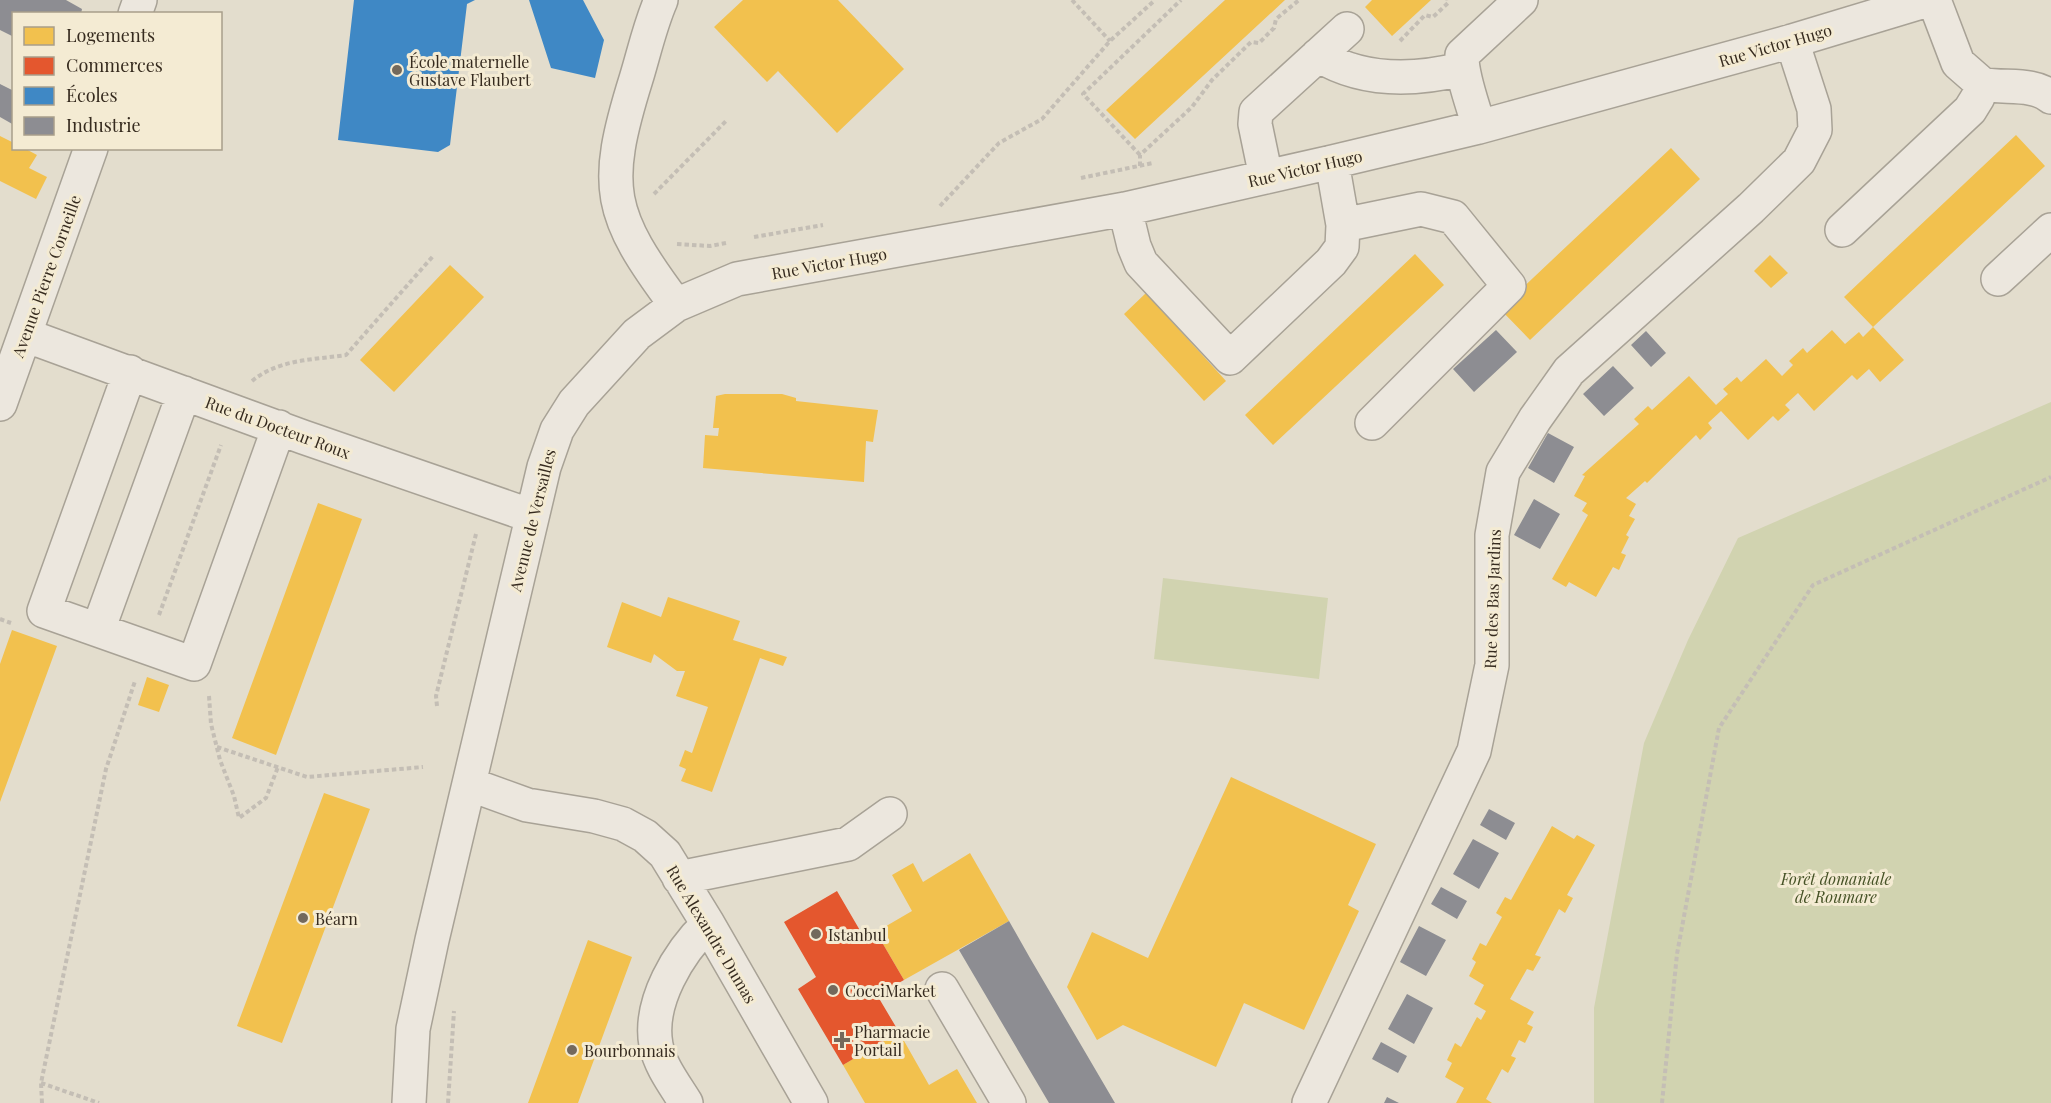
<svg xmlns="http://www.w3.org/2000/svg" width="2051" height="1103" font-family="'Playfair Display',serif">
  <rect width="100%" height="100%" fill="#e3ddcd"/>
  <path fill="#d1d3b0" d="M2051 402V1103H1594V1008L1644 743 1688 640 1738 538Z
    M1163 578 1328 598 1319 679 1154 659Z"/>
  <path fill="#f2c14e" d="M743 0H838L904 69 837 133 778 71 767 82 714 27Z
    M1225 0H1285L1135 139 1106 110Z
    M1372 0H1431L1392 36 1365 7Z
    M2016 135 2045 166 1873 327 1844 297Z
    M0 136 14 143V148H24L37 155 29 168 47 177 36 199 0 181Z
    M1671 148 1700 179 1530 340 1500 309Z
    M1415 254 1444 285 1273 445 1245 415Z
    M1770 255 1788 273 1771 288 1754 271Z
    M450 265 484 297 394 392 360 360Z
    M1146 293 1226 381 1204 401 1124 314Z
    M1873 327 1904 360 1880 382 1869 369 1857 380 1852 375 1814 411 1798 393 1785 405 1790 410 1778 421 1773 416 1748 440 1721 411 1708 423 1712 428 1700 440 1696 435 1647 483 1645 481 1626 498 1636 504 1629 516 1635 519 1626 535 1629 537 1621 553 1626 555 1619 570 1613 567 1596 597 1569 582 1566 587 1552 579 1588 515 1582 511 1587 503 1574 496 1585 476 1582 475 1639 424 1634 419 1648 406 1652 410 1689 376 1716 405 1728 394 1723 389 1737 377 1741 382 1766 359 1782 376 1793 365 1789 361 1803 348 1807 353 1832 330 1845 344 1859 332 1863 337Z
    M725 394H782L796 398V401L878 410 873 442 866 441 864 482 703 468 705 435 718 436 719 428H713L716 396Z
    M318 503 362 519 276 755 232 738Z
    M668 597 740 621 733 640 787 657 783 666 760 658 712 792 681 781 686 769 679 766 685 750 692 753 708 707 676 696 685 671H677L654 654 651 663 607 647 622 602 661 617Z
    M12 630 57 646 0 802V664Z
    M147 677 169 685 159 712 138 705Z
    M1231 777 1376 844 1348 905 1359 911 1304 1030 1244 1003 1216 1067 1123 1025 1097 1040 1067 987 1092 932 1148 958Z
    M324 793 370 809 282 1043 237 1026Z
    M1552 826 1574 839 1577 835 1595 845 1567 895 1573 898 1565 913 1559 909 1535 955 1541 957 1533 971 1527 969 1510 999 1534 1012 1527 1024 1533 1027 1525 1043 1519 1040 1511 1056 1516 1058 1508 1073 1502 1069 1486 1099 1492 1103H1456L1464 1088 1445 1077 1452 1063 1447 1060 1455 1043 1461 1047 1477 1017 1481 1020 1486 1011 1474 1004 1484 985 1469 976 1476 962 1472 959 1480 943 1486 946 1502 917 1496 913 1505 897 1511 900Z
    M970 853 1009 921 904 980 876 932 912 911 892 875 913 863 923 882Z
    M588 940 632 957 578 1103H528Z
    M899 1032 929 1085 957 1069 977 1103H865L843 1065Z"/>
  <path fill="#e4572e" d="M837 891 865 939 876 932 904 980 877 995 899 1032 843 1065 798 989 816 977 784 922Z"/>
  <path fill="#3f88c5" d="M354 0H475L467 4 450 145 438 152 338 140Z
    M529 0H583L604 40 595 78 551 68Z"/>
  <path fill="#8d8d92" d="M0 0H66L82 9 81 14H14V37L0 30Z
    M0 84 14 91V125L0 117Z
    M1496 330 1517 352 1474 392 1453 369Z
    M1646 331 1666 353 1651 367 1631 345Z
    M1613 366 1634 388 1604 416 1583 394Z
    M1548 433 1574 447 1554 483 1528 468Z
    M1534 499 1560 514 1540 549 1514 535Z
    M1489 809 1515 823 1506 840 1480 825Z
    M1473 839 1499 853 1479 889 1453 874Z
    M1441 887 1467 901 1457 919 1431 904Z
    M1009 921 1030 958 1115 1103H1049L959 950Z
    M1419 926 1446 940 1426 976 1400 962Z
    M1407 994 1433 1008 1414 1044 1388 1029Z
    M1381 1042 1407 1056 1398 1073 1372 1059Z
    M1387 1097 1399 1103H1384Z"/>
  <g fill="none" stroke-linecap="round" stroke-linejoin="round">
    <g stroke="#a8a296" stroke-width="36">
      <path id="minor" d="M661 0C650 25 644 53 636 79 602 188 608 214 676 305
        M135 14 140 0
        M1318 55C1362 82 1413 81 1461 69
        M1982 84C2005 89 2032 82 2051 97
        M1479 127C1473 105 1461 75 1462 55L1521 0
        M1266 177 1255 124 1256 112 1347 29
        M1125 209 1134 246 1141 263 1230 358 1331 262 1342 247 1343 225 1332 162
        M1343 225 1421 209 1453 217 1509 286 1372 423
        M1842 230 1970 110 1978 97 1982 84 1958 63 1934 0
        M1998 279 2051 230
        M25 335 303 437 532 516
        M130 372 44 611 194 664 279 427
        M0 404 91 148
        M98 630 184 393
        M469 784 527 805 594 816 623 824 645 836 665 854 708 924 811 1103
        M679 878 848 844 890 814
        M942 989 1009 1103
        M409 1103 413 1029 432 940 544 467 557 430 574 403 637 334 676 305 737 279 1125 209 1332 162 1479 127 1792 41 1928 0
        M686 1103C675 1085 660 1066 656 1045 648 1002 679 952 708 924
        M1309 1103 1474 751 1492 665V535L1503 472 1535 419 1569 371 1751 208 1799 161 1815 130 1814 109 1792 41"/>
    </g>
    <path stroke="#c4beb5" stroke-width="4" stroke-dasharray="4.5 3" stroke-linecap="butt" d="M1072 0 1110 41
      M1400 41 1425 15 1433 17 1448 3 1447 0
      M1140 155 1083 94 1181 0
      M1140 166V155L1192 107 1212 80 1251 42 1259 43 1274 28 1276 19 1299 0
      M1081 178 1153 163
      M654 194 726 121
      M940 206 999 143 1042 119 1110 41 1155 0
      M754 237 823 225
      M677 244 710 246 726 243
      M252 381C279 359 313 360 346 355L434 255
      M159 615 221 445
      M0 619 11 623
      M209 696 211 724 220 760 234 796 239 818 266 798 278 767
      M437 706 436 696 476 534
      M217 747 307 777 423 767
      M41 1083 99 1103
      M42 1103 41 1083 106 769 135 681
      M448 1103 454 1011
      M1662 1103 1677 954 1719 728 1813 585 2051 477"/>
    <use href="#minor" stroke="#ece7de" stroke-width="33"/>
  </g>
  <g fill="#73695c" stroke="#f4ebd3" stroke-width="2">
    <circle cx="397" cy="70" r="6"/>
    <circle cx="303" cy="918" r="6"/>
    <circle cx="816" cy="934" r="6"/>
    <circle cx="833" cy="990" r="6"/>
    <path d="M839 1031h6v6h6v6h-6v6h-6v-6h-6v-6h6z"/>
    <circle cx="572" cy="1050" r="6"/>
  </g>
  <g text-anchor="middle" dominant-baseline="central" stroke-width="6" stroke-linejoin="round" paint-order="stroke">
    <g font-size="16" fill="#362b1f" stroke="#f4ebd3">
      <text transform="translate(1775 45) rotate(-16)">Rue Victor Hugo</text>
      <text transform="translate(1305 168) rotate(-13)">Rue Victor Hugo</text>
      <text transform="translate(829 263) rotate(-10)">Rue Victor Hugo</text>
      <text transform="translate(46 276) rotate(-70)">Avenue Pierre Corneille</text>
      <text transform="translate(278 427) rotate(20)">Rue du Docteur Roux</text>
      <text transform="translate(532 520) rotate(-76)">Avenue de Versailles</text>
      <text transform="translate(1492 599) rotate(-88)">Rue des Bas Jardins</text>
      <text transform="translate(712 934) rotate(59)">Rue Alexandre Dumas</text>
    </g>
    <g font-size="16" fill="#362b1f" stroke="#f4ebd3" text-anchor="start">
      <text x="409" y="61">École maternelle<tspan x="409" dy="18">Gustave Flaubert</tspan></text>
      <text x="315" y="918">Béarn</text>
      <text x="828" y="934">Istanbul</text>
      <text x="845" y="990">CocciMarket</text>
      <text x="854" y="1031">Pharmacie<tspan x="854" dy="18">Portail</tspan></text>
      <text x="584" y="1050">Bourbonnais</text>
    </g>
    <g font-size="16" font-style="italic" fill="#465226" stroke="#f4ebd3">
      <text x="1836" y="878">Forêt domaniale<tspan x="1836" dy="18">de Roumare</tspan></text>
    </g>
  </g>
  <rect x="12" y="12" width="210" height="138" fill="#f4ebd3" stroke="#a89e8b" stroke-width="1.5"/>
  <rect x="24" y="27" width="30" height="18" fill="#f2c14e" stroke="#a89e8b" stroke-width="1.5"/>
  <text x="66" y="42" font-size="18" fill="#362b1f">Logements</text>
  <rect x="24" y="57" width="30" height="18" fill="#e4572e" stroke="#a89e8b" stroke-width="1.5"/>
  <text x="66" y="72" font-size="18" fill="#362b1f">Commerces</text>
  <rect x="24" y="87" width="30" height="18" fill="#3f88c5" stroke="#a89e8b" stroke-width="1.5"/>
  <text x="66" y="102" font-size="18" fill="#362b1f">Écoles</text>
  <rect x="24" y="117" width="30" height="18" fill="#8d8d92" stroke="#a89e8b" stroke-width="1.5"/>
  <text x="66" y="132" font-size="18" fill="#362b1f">Industrie</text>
</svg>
